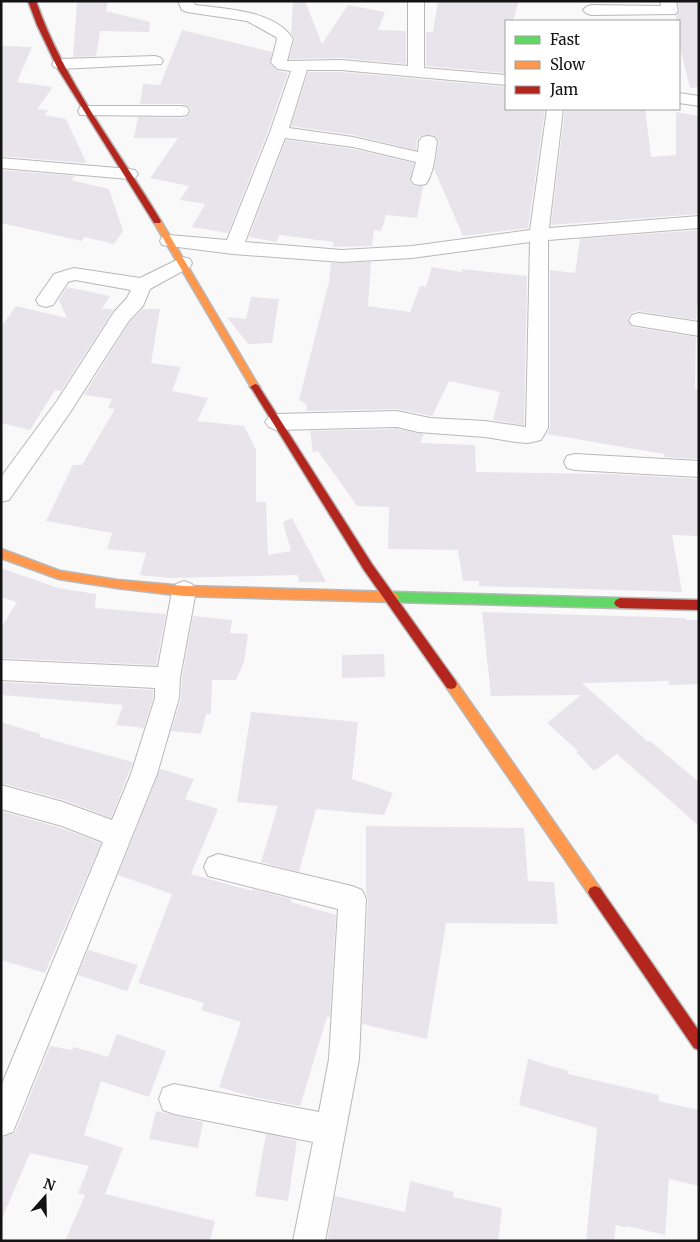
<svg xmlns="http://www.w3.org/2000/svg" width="700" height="1242" font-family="Merriweather,serif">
  <rect width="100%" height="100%" fill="#f9f9f9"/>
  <path fill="#e9e4ec" d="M77 1H108L106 11 150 22 149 32 100 31 96 56 73 57Z
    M293 1H305L322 44 348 5 385 12 378 30 406 31V64L341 58 289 59 295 39 291 33Z
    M438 1H519L513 21H506V73L426 66V32H433Z
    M678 1H699V87L690 88 679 43V21H676V15L680 11Z
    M182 30 272 52 270 64 278 71 288 73 268 131 228 233 192 227 205 204 180 200 189 186 150 178 178 138H134L138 117 181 118 187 117 191 112 189 106 181 104H140L143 84 160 85Z
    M1 46 32 47 17 82 53 87 37 109 48 110 45 115 66 119 86 162 85 163 1 156Z
    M308 72H341L506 87V109H545L528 228 463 236 434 169 439 141 434 135 420 136 417 141 416 150 353 135 291 126Z
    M565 109H645L651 157 676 155V112L699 116V214L551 225Z
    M286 140 353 149 414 163 410 181 414 186H423L417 218 386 215 381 231 374 230 372 246 333 247V242L280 235 276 242 249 237Z
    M1 170 75 176 71 180 109 189 123 231 114 244 84 237 82 241 1 223Z
    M699 230V304L697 303 696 320 639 311 631 313 627 319 632 327 696 337 695 389 699 390 698 459 664 457V454L547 434 550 428V270L575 273 580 239Z
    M371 262 368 306 410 312 420 286 426 287 432 267 462 272V269L527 276 524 425 493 420 500 392 449 381 432 416 397 409 307 411 306 404 299 400 329 282 331 263Z
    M67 287 110 296 102 309H114L61 391 55 390 30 430 1 423V327L16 306 67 318 59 300Z
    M251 297 279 299 272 343 248 344 227 317 246 319Z
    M143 309H160L151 363 181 367 172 391 208 398 197 421 244 426 256 450V502H266L268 555 291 551 283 522 292 518 326 582H299L298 575 170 578 140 575 146 553 107 549 112 533 46 521 73 465H82L115 409 108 408 112 399 84 395 129 323Z
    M397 429 424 434 420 443 475 445 476 472 610 474 699 479V536L672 535 682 592 479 586V581H463L458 550 388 549 389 507 357 506 318 451 313 452 310 431Z
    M1 568 58 588 96 594 95 608 166 614 156 665 1 658V628L17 602 1 597Z
    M482 612 686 618V620H699V684L669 685V681L582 683 648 742 650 741 699 782V826L617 754 594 771 576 752 578 751 547 723 581 695 491 696Z
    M193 616 232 620 230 633 248 634 244 662 236 680H212L211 714H206L201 734 171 731 181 699 182 678Z
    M384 654 385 677 342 678V655Z
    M1 682 153 690V698L144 728 116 725 123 705 1 695Z
    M251 712 358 722 352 779 393 793 384 815 316 809 299 872 261 862 278 806 237 802Z
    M1 722 40 734V737L133 762 111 818 64 800 1 783Z
    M160 769 194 779 185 799 218 809 191 874 252 891V889L292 899 291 902 336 915 330 1017H327L300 1106 253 1097 219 1087 241 1022 201 1010 204 1003 138 983 172 894 118 875Z
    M1 811 61 828 101 843 45 973 1 960Z
    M366 826 524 828 528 881 554 882 558 924 446 923 427 1039 362 1024 368 899 366 894Z
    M88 950 138 965 127 991 78 975Z
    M117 1034 166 1051 149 1097 101 1081 84 1135 123 1148 105 1194 215 1221 210 1241H65L85 1195 78 1193 89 1166 30 1153 1 1221V1138L15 1133 50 1046 72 1050 74 1047 108 1057Z
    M528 1059 569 1071 568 1074 659 1095 658 1101 699 1110V1186L669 1179 665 1235 627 1226V1228L616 1225 614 1241H586L597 1128 519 1105Z
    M156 1111 203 1122 198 1148 149 1139Z
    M266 1134 297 1141 288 1201 255 1196Z
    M410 1181 454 1192 453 1197 502 1208 498 1241H327L335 1196 405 1212Z"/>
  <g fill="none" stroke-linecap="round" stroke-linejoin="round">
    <g stroke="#b8b8b9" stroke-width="2">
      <path id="street" d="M178 1H194L195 5C225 9 275 10 293 39L287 61 341 60 408 66V1H424V68L506 75V85L341 70H307L289 128 353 137 418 152 419 141 422 137 428 136 434 137 437 141C435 155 434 172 426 184L420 185 414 184 411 180 416 162 353 147 285 138 245 242 342 250 412 246 530 230 547 109H563L549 228 699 216V228L548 240V428L541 440 528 443 516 442 485 437 418 432 397 427 276 430 269 427 265 422 269 417 276 414 397 411 430 418 485 421 526 427 530 242 412 258 342 262 233 254 162 245 160 241 162 237 169 235 227 240 270 132 291 71 278 69 271 63 277 39 276 37 247 21 187 12 182 10Z
        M660 1H676L678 11 675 14 591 15 586 13 583 10 586 7 591 5 661 6Z
        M155 56 161 58 163 61 161 64 60 69 54 67 52 64 54 61 60 59Z
        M679 93 699 96V106L679 103Z
        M86 106H181L187 107 189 111 187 115 181 116 80 115 78 111 80 107Z
        M1 158 129 169 135 170 138 174 135 178 129 179 1 168Z
        M183 257 190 259 192 263 190 267 150 289 143 306 128 322 71 411 9 500 1 502V477L57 401 114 312 127 298 131 290 75 280 68 282 53 305 46 307 39 305 36 300 54 274 67 270 74 268 140 278Z
        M639 313 699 322V336L632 325 629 320 632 315Z
        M575 454 699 461V477L575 470 567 468 564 462 567 456Z
        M184 581 192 584 196 591 180 678 179 698 157 774 13 1132 2 1136 1 1086 103 842 62 826 1 809V785L63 802 112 820 131 774 155 698V688L1 680V660L158 667 172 591 176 584Z
        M218 854 352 886 362 890 366 899 359 1059 325 1241H293L313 1142 174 1114 163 1110 159 1099 163 1088 174 1084 319 1112 329 1059 338 909 208 876 204 867 208 858Z"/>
    </g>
    <g stroke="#b8b8b9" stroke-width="3">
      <path id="fast" d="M393 592 620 598 624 600 626 603 624 606 620 608 393 602 389 600 387 597 389 594Z"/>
    </g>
    <g stroke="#b8b8b9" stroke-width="3">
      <path id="slow" d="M157 218 161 221 258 385 260 387 258 389H252L153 221Z
        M1 549 60 571 117 580 184 586 393 592 397 594 399 597 397 600 393 602 184 596 117 588 59 579 1 558Z
        M451 679 455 680 600 888 602 892 600 896 595 898 590 896 447 688 445 684 447 680Z"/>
    </g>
    <g stroke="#b8b8b9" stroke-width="3">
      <path id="jam" d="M28 1H36C64 82 118 149 161 221L160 223H154L58 69 37 25Z
        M255 384 258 385 372 564 455 680 457 684 455 688 451 689 447 688 364 570 252 389 250 387Z
        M620 598 699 600V610L620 608 616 606 614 603 616 600Z
        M595 886 600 888 699 1031V1050L694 1048 590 896 588 892 590 888Z"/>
    </g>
    <use href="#street" fill="#fefefe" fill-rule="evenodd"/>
    <use href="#fast" fill="#63d668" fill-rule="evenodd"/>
    <use href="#slow" fill="#ff974d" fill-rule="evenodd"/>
    <use href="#jam" fill="#b3261e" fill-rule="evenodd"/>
  </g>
  <rect width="700" height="1242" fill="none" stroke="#131313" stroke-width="5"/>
  <rect x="505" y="20" width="175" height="90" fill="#ffffff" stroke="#a1a1a1"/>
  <rect x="515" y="36" width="25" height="8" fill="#63d668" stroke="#a1a1a1"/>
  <text x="550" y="45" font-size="15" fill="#131313">Fast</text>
  <rect x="515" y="61" width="25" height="8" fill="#ff974d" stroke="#a1a1a1"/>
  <text x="550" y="70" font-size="15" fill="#131313">Slow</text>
  <rect x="515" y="86" width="25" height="8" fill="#b3261e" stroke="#a1a1a1"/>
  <text x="550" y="95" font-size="15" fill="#131313">Jam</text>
  <g transform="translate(45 1197) rotate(20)" stroke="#ffffff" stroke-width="4" paint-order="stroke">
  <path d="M0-4L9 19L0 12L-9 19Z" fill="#131313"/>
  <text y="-8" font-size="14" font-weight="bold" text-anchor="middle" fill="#131313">N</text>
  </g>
</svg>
